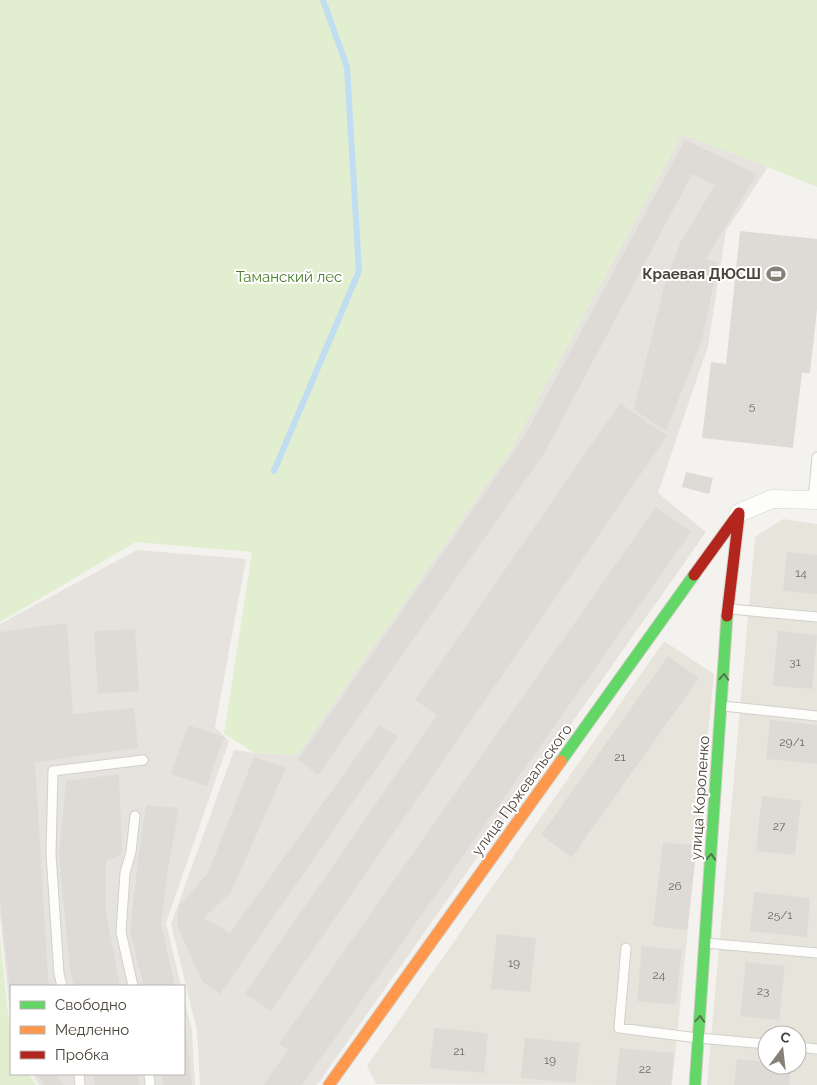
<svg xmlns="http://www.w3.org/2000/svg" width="817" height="1085" font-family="Raleway,sans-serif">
  <rect width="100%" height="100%" fill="#f4f2ee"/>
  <path fill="#e7e4dc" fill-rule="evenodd" d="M783 519 817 524V1085H707L755 537ZM767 1035H797V1065H767Z
    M664 641 714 674 672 1085 376 1084 367 1066Z"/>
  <path fill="#e6e2de" d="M682 134 768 167 726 231 708 346 658 493 706 532 317 1085H200L197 1031 171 924 234 750 255 753 297 755 511 449Z
    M137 550 246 559 215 727 229 741 166 923 181 986H11V1022L0 915V624Z
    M184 998 192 1031 195 1085H39L33 1074H184Z"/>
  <path fill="#e1eecf" d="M0 0H817V187L768 167 682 134 511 449 297 755 255 753 224 734 252 552 136 542 0 622Z
    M0 936 11 1042V1074H29L36 1085H0Z"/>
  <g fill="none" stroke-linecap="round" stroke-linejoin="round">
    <path stroke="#c0ddf1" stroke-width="6" d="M274 471 359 271 347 67 323 0"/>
  </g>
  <path fill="#dedbd6" d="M685 140 757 174 706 259 718 262 702 340 666 431 634 410 664 286 680 243 715 185 692 174 545 452 318 775 298 760 524 437Z
    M740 231 817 239V309L810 373H802L793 448 702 438 711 362 726 364Z
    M620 403 667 436 271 1011 245 993 437 715 415 700Z
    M686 472 713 478 709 494 682 487Z
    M656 507 691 532 302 1085H263L288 1050 279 1044Z
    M787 552 817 555V594L783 591Z
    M67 623 73 714 134 708 138 748 35 762 48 977 49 986H11V993H10L0 899V632Z
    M135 629 139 691 98 694 94 631Z
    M778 631 817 635 812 689 773 686Z
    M668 656 699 678 572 857 541 835Z
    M770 720 817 725V764L766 759Z
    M188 725 224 737 207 786 171 774Z
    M379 725 398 737 220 994 202 981 177 925 179 906 208 873 254 757 286 768 231 892 204 918 230 933Z
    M119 774 122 854 106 861V913L120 986H74L70 969 59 856 66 781Z
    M762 796 801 801 795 855 756 851Z
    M146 805 179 808 168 868 161 925 175 986H144L130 932 139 853Z
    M663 842 697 846 687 930 653 926Z
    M754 892 810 898 807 937 750 931Z
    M497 934 536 938 530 992 491 989Z
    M642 946 682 950 676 1005 637 1001Z
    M746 962 785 966 779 1020 740 1016Z
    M184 1024 186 1029 192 1085H163L162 1074H184Z
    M434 1028 488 1033 484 1073 430 1068Z
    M525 1038 580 1043 575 1083 521 1078Z
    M620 1048 674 1053 671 1085H616Z
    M737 1059 767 1062V1065H791L789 1085H734Z
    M37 1074H56L64 1085H44Z
    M93 1074H137L139 1085H95Z"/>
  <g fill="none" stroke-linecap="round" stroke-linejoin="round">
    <g stroke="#d2d0cb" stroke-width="11">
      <path id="lane" d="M813 499 817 457
        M730 609 817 617
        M723 706 817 716
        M705 943 817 953
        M626 948 619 1028 698 1038 767 1044
        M62 986 59 974 51 854 53 771 143 760
        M133 986 121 932 125 873 131 852 135 816
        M797 1047 817 1049
        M79 1074 80 1085
        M149 1074 150 1085"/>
    </g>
    <g stroke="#d2d0cb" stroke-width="19">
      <path id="street" d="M739 513 772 499 817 500"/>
    </g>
    <g stroke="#d3cfc5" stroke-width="13">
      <path id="fast" d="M561 761 694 575
        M695 1085 727 616"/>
    </g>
    <g stroke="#d3cfc5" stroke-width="13">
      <path id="slow" d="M329 1085 561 761"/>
    </g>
    <g stroke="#d3cfc5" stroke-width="13">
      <path id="jam" d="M694 575 739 513
        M727 616 739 515"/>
    </g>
    <use href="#lane" stroke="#fdfdfc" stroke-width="9"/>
    <use href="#street" stroke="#fdfdfc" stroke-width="18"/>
    <use href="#fast" stroke="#63d668" stroke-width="11"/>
    <use href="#slow" stroke="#ff974d" stroke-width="11"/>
    <use href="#jam" stroke="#b3261e" stroke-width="11"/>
  </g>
  <defs><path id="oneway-chevron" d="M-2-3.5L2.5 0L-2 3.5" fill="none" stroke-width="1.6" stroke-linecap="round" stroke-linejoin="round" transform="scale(1.25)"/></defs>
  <g stroke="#537749">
    <use href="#oneway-chevron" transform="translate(724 677) rotate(-86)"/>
    <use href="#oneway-chevron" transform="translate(711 857) rotate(-86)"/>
    <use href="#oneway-chevron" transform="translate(700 1019) rotate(-86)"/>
  </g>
  <defs>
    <g id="stadium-bare" transform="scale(1.5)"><path d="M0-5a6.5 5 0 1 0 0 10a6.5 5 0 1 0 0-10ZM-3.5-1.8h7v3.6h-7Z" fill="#868178" stroke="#fff" stroke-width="2.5" paint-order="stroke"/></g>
  </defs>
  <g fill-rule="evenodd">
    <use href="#stadium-bare" x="776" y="274"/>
  </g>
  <g text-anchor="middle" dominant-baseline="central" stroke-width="4" stroke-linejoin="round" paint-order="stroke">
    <g font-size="12" fill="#706a61">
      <text x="752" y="406">5</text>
      <text x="801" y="573">14</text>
      <text x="795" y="662">31</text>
      <text x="792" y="742">29/1</text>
      <text x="620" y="757">21</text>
      <text x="779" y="826">27</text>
      <text x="675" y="886">26</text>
      <text x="780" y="915">25/1</text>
      <text x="514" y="963">19</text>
      <text x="659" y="975">24</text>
      <text x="763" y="991">23</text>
      <text x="459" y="1051">21</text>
      <text x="550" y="1060">19</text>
      <text x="645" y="1069">22</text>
    </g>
    <g font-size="15" font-weight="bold" fill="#4b4439" stroke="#fff" text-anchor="end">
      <text x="761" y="274">Краевая ДЮСШ</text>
    </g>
    <g font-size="15" fill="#4a7f2a" stroke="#fff">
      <text x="289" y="277">Таманский лес</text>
    </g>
    <g font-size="15" fill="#4b4439" stroke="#fff">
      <text transform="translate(522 790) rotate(-54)">улица Пржевальского</text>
      <text transform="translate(700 798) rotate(-86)">улица Короленко</text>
    </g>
  </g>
  <rect x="10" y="985" width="175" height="90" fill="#ffffff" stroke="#b7b4b0"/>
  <rect x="20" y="1001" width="25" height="8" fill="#63d668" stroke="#b7b4b0"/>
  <text x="55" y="1010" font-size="15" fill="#4b4439">Свободно</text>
  <rect x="20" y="1026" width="25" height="8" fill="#ff974d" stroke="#b7b4b0"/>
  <text x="55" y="1035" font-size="15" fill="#4b4439">Медленно</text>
  <rect x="20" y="1051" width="25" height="8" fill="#b3261e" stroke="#b7b4b0"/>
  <text x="55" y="1060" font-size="15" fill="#4b4439">Пробка</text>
  <g transform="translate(782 1050) rotate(15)"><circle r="24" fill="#ffffff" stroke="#b7b4b0"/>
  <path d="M0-4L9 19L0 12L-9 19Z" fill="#868178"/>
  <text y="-8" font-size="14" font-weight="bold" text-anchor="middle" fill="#4b4439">С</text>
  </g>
</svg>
